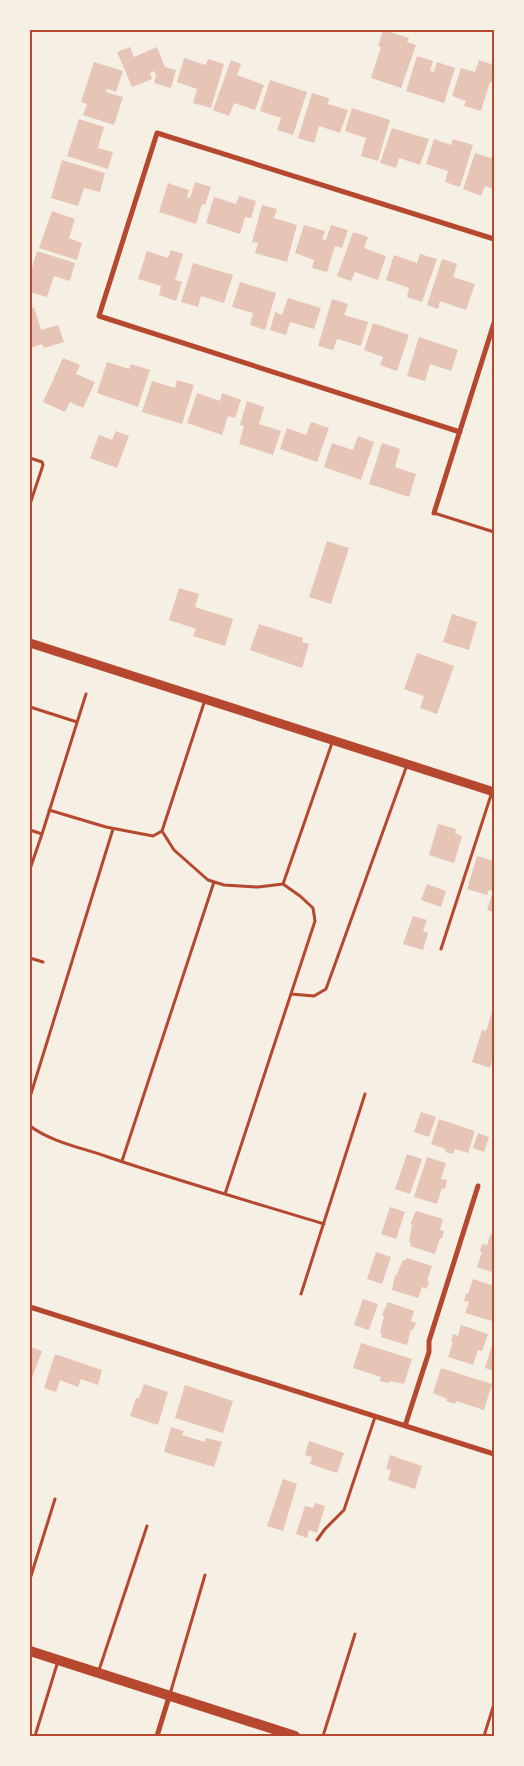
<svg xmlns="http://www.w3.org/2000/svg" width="524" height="1766" font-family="Rubik,sans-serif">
  <rect width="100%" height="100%" fill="#f6efe4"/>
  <path fill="#e6c5b7" d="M383 30 409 38 407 42 416 45 401 88 371 78 381 47 378 46Z
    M130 47 134 57 157 47 165 67 176 70 171 88 154 83 156 76 154 71 150 73 152 79 132 87 117 52Z
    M417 56 433 61 430 71 434 72 437 62 455 68 444 103 406 91Z
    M184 58 206 65 208 59 224 64 211 108 193 103 197 89 177 82Z
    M231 60 241 64 237 75 264 85 255 110 234 103 229 116 213 110Z
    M479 60 494 65V83L490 82 481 111 464 106 466 101 452 96 461 68 475 72Z
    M94 62 123 71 116 92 107 89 106 92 123 97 114 125 83 115 87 104 81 102Z
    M270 80 307 92 293 135 277 130 281 118 260 111Z
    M312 93 329 98 328 104 348 110 340 133 319 126 314 143 298 138Z
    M352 108 390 120 378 161 361 156 366 138 345 131Z
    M79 119 104 127 98 148 113 152 108 169 67 156Z
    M392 128 429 139 420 165 399 158 396 168 380 163Z
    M434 139 451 145 453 139 473 145 460 187 445 182 448 171 426 164Z
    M475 153 494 159V189L485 186 481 196 463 189Z
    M62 160 105 173 100 192 84 188 78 206 51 198Z
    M195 182 211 187 205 205 202 204 196 224 159 212 168 183 189 190 187 197 190 198Z
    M239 196 256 201 251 218 245 217 240 234 206 223 214 197 236 204Z
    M262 205 277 209 274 218 297 225 287 262 255 253 258 243 252 242Z
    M52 211 75 219 69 238 82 243 77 260 39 248Z
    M304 225 325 231 322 239 326 240 331 225 348 230 342 248 335 246 327 272 312 268 314 260 295 253Z
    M353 232 368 237 364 248 386 256 378 280 355 272 351 281 337 276Z
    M171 250 183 254 175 280 182 282 176 301 159 295 161 286 138 279 147 251 168 258Z
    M37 251 75 263 70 281 54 276 47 297 30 292V274Z
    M420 254 437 259 422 302 407 297 409 288 386 280 394 255 417 263Z
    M442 259 457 264 453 277 475 284 466 310 440 301 438 309 427 305Z
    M193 263 233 275 224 303 201 296 198 307 181 302Z
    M240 282 276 293 265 330 250 325 253 313 232 307Z
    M288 298 321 308 314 329 290 322 286 335 270 330 275 312 282 315Z
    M332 299 348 304 344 315 368 322 361 346 337 339 333 350 318 346Z
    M34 307 41 330 58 325 64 342 44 348 42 344 30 348V309Z
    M373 323 409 335 397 371 380 365 383 357 364 350Z
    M419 337 458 350 451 371 430 364 425 381 407 376Z
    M63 358 80 365 76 374 95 382 83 408 70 402 65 412 43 402Z
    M107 362 129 369 131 364 150 370 138 407 97 393Z
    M177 380 194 385 182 424 142 412 152 381 175 388Z
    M197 393 220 401 222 393 241 400 235 418 228 416 222 435 187 423Z
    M247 401 264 407 259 424 281 431 273 455 239 444 244 426 240 425Z
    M311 422 329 428 317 462 280 449 287 428 306 435Z
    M116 431 129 436 117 468 90 458 99 435 112 440Z
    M358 436 374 442 361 480 324 467 332 443 353 450Z
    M382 443 400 449 395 467 416 474 409 497 369 484Z
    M327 541 349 548 331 604 309 597Z
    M179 588 199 594 195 607 233 619 225 646 193 636 196 629 169 620Z
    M452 614 477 622 469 650 443 642Z
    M259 624 303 638 302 642 309 644 302 668 250 650Z
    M417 653 454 666 437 714 420 708 424 696 404 689Z
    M438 824 456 829 455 833 462 836 454 863 429 855Z
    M477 856 494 861V912L487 910 493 891 489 890 487 895 467 889Z
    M427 884 446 891 441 907 421 900Z
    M413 916 427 920 423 931 428 933 423 950 403 944Z
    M494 1006V1054L490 1068 472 1062 482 1030 486 1031Z
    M421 1112 436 1117 429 1137 414 1132Z
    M439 1119 475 1131 468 1153 455 1149 453 1154 445 1152 446 1149 431 1144Z
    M478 1133 489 1137 484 1152 473 1148Z
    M407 1154 422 1159 410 1194 395 1189Z
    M427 1157 446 1163 441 1179 447 1180 445 1189 442 1188 437 1204 414 1197Z
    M390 1207 405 1212 396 1239 381 1234Z
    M416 1211 443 1219 440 1230 444 1231 442 1239 440 1238 435 1254 410 1246 411 1243 409 1242 412 1225 410 1224Z
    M490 1235 494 1236V1273L477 1267 482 1252 480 1251 482 1244 487 1245Z
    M376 1252 391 1257 382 1284 367 1279Z
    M407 1258 432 1266 427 1281H429L427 1289 422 1287 418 1298 392 1290 395 1275 396 1276 403 1260H406Z
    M473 1279 494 1286V1314L492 1321 465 1313 469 1302 464 1301 466 1293 468 1294Z
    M363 1299 378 1304 369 1330 354 1325Z
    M388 1302 414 1311 411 1321 416 1323 413 1330H411L407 1345 381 1337 382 1334 380 1333 384 1316 382 1315Z
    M461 1325 488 1334 482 1351 478 1350 473 1365 448 1357 453 1342H451L453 1334 458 1336Z
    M494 1339V1371L485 1368Z
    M361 1343 412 1359 404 1384 390 1381 389 1383 380 1381 381 1377 353 1368Z
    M30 1347 42 1351 30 1383Z
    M55 1354 102 1370 98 1385 81 1379 78 1387 60 1380 56 1392 44 1388Z
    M441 1368 492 1384 484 1410 456 1401 455 1404 446 1401 447 1399 433 1393Z
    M144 1384 168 1392 158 1425 130 1416 136 1398H139Z
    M185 1385 233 1401 223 1433 175 1418Z
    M171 1427 184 1431 182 1435 205 1442 206 1438 222 1442 214 1467 164 1452Z
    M309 1441 344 1453 337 1473 310 1464 312 1457 305 1455Z
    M390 1455 422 1466 415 1489 388 1480 391 1470 386 1469Z
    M283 1479 297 1484 283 1531 267 1526Z
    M315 1503 325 1506 317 1533 309 1530 307 1538 296 1534 305 1506 313 1508Z"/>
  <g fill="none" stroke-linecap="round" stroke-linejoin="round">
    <path stroke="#b5482f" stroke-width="3" d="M30 458 42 462 43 465 30 504
      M434 513 494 532
      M30 707 77 722
      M49 810 106 827 153 836 162 831 205 700
      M30 830 42 834 86 694
      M162 831 174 850 208 880 224 885 258 887 283 884 332 743
      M30 869 42 834
      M441 949 492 792
      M30 958 43 962
      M291 994 314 996 326 989 407 765
      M30 1097 113 829
      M30 1126C51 1142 83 1148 108 1157 179 1181 252 1202 324 1224
      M122 1161 214 882
      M225 1194 315 921 313 908 300 896 283 884
      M301 1294 365 1094
      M317 1540 325 1529 344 1510 375 1417
      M30 1579 55 1499
      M99 1670 147 1526
      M170 1694 205 1575
      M35 1736 58 1661
      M323 1736 355 1634
      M484 1736 494 1704"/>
    <path stroke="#b5482f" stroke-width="5" d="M460 432 99 316 157 133 494 239
      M434 513 494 323
      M30 1307 494 1454
      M405 1426 429 1352V1341L478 1186
      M157 1736 169 1697"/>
    <path stroke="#b5482f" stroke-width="9" d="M30 643 494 792"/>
    <path stroke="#b5482f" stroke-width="10" d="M30 1651 295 1736"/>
  </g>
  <rect width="524" height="1766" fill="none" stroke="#f6efe4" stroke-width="62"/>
  <rect x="31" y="31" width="462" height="1704" fill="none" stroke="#b5482f" stroke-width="2"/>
</svg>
